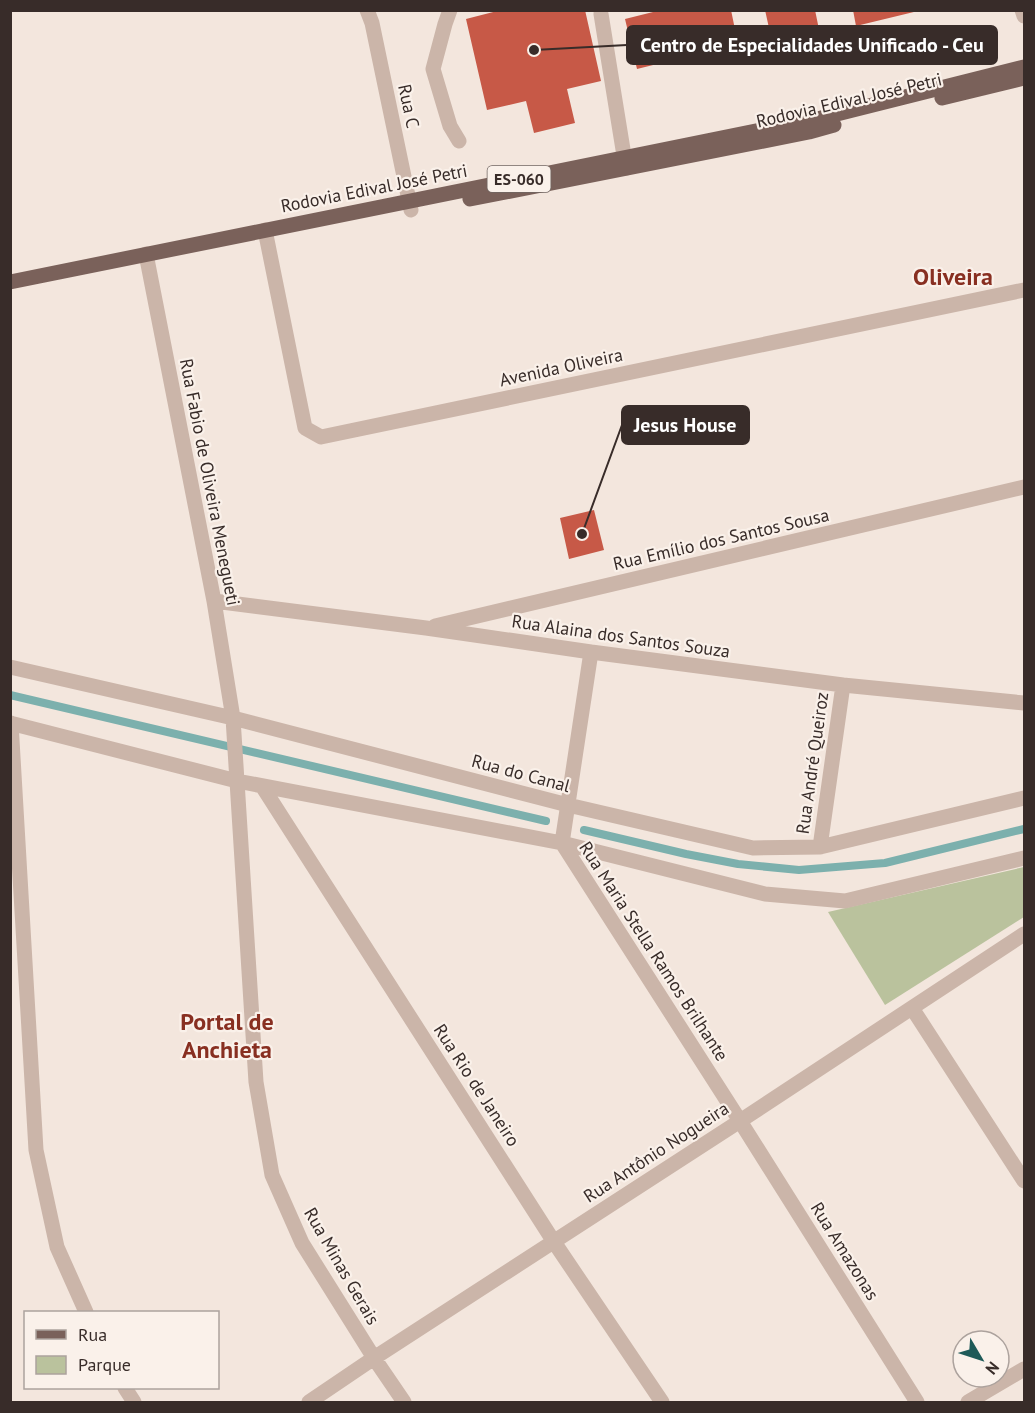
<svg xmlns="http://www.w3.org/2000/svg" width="1035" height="1413" font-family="'PT Sans',sans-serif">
  <rect width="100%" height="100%" fill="#f3e6dd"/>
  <path fill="#bac29d" d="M1024 867V917L885 1005 828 912Z"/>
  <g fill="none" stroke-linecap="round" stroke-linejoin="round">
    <path stroke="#7cb0ad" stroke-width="8" d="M10 695 546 821
      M584 830 686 854 738 864 799 870 885 863 1024 829"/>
  </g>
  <path fill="#c75947" d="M501 10H585L601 81 567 89 575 123 534 133 526 101 487 110 466 19Z
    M661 10H731L738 44 637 69 625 19Z
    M765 10H815L822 44 775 55Z
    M853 10H918V11L856 26Z
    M594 510 604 550 569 559 560 518Z"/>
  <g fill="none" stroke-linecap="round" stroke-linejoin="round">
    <path stroke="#cbb5a9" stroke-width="15" d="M367 10 372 23 411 210
      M450 10 445 24 433 69 450 126 459 141
      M1022 10 1024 16
      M601 14 626 168
      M265 230 305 428 321 437 1024 290
      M146 254 214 601 233 718 256 1082 272 1175 302 1243 374 1358 404 1402
      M214 601 426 628 591 652 843 685 1024 703
      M435 626 1024 487
      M591 652 562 843 740 1121 917 1402
      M10 667 233 718 568 805 753 848 820 847 1024 798
      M10 723 237 781 562 843 765 894 845 901 1024 858
      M11 723 36 1150 57 1247 86 1312
      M262 786 554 1242 662 1402
      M820 847 843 685
      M912 1008 1024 1181
      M125 1388 134 1402
      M309 1402 374 1358 740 1121 1024 934
      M968 1402 1024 1369"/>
    <path stroke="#7a615a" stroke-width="15" d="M942 98 1024 78
      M470 199 809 132 834 125
      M10 282 821 118 1024 67"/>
  </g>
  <g text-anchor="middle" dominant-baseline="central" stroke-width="4.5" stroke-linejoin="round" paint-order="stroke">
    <rect fill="#faf1ea" stroke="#726763" stroke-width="1.5" x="487.5" y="166" width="63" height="26" rx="4.5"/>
    <g font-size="16" font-weight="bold" fill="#382c29">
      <text x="519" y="179">ES-060</text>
    </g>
    <g font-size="18" fill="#382c29" stroke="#faf1ea">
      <text transform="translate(849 100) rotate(-13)">Rodovia Edival José Petri</text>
      <text transform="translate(409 106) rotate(78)">Rua C</text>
      <text transform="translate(374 188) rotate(-11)">Rodovia Edival José Petri</text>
      <text transform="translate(561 367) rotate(-12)">Avenida Oliveira</text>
      <text transform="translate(210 482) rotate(79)">Rua Fabio de Oliveira Menegueti</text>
      <text transform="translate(721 539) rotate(-13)">Rua Emílio dos Santos Sousa</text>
      <text transform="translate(621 636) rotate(8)">Rua Alaina dos Santos Souza</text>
      <text transform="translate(812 763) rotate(-82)">Rua André Queiroz</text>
      <text transform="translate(521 773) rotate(15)">Rua do Canal</text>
      <text transform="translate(654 951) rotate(57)">Rua Maria Stella Ramos Brilhante</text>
      <text transform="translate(477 1085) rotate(57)">Rua Rio de Janeiro</text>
      <text transform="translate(656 1152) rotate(-33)">Rua Antônio Nogueira</text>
      <text transform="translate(845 1251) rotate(58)">Rua Amazonas</text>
      <text transform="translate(342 1266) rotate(60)">Rua Minas Gerais</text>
    </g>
    <g font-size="24" font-weight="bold" fill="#882f21" stroke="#faf1ea">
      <text x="953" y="276">Oliveira</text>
      <text x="227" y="1021">Portal de<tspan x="227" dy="28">Anchieta</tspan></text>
    </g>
  </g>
  <path fill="none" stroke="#382c29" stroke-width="2" d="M534 50L627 45M582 534L622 425"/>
  <g fill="#382c29" stroke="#faf1ea" stroke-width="2">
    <circle cx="534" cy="50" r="6"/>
    <circle cx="582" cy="534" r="6"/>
  </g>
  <g fill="#382c29" stroke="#382c29" stroke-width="2">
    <rect x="627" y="26" width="370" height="38" rx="6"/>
    <rect x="622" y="406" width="127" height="38" rx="6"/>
  </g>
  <g font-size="20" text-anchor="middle" font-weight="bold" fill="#fff">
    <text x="812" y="52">Centro de Especialidades Unificado - Ceu</text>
    <text x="685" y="432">Jesus House</text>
  </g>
  <rect width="1035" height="1413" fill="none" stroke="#382c29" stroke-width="24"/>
  <rect x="24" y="1311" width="195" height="78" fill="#faf1ea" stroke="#aca29d" stroke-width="1.5"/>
  <rect x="36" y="1330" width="30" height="9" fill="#7a615a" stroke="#aca29d" stroke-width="1.5"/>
  <text x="78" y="1341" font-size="18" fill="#382c29">Rua</text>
  <rect x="36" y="1356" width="30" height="18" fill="#bac29d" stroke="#aca29d" stroke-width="1.5"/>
  <text x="78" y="1371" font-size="18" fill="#382c29">Parque</text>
  <g transform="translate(981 1359) rotate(129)"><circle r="28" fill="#faf1ea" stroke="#aca29d" stroke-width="1.5"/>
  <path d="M0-4.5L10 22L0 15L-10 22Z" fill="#1e5a58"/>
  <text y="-9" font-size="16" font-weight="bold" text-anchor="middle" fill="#382c29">N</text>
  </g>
</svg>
